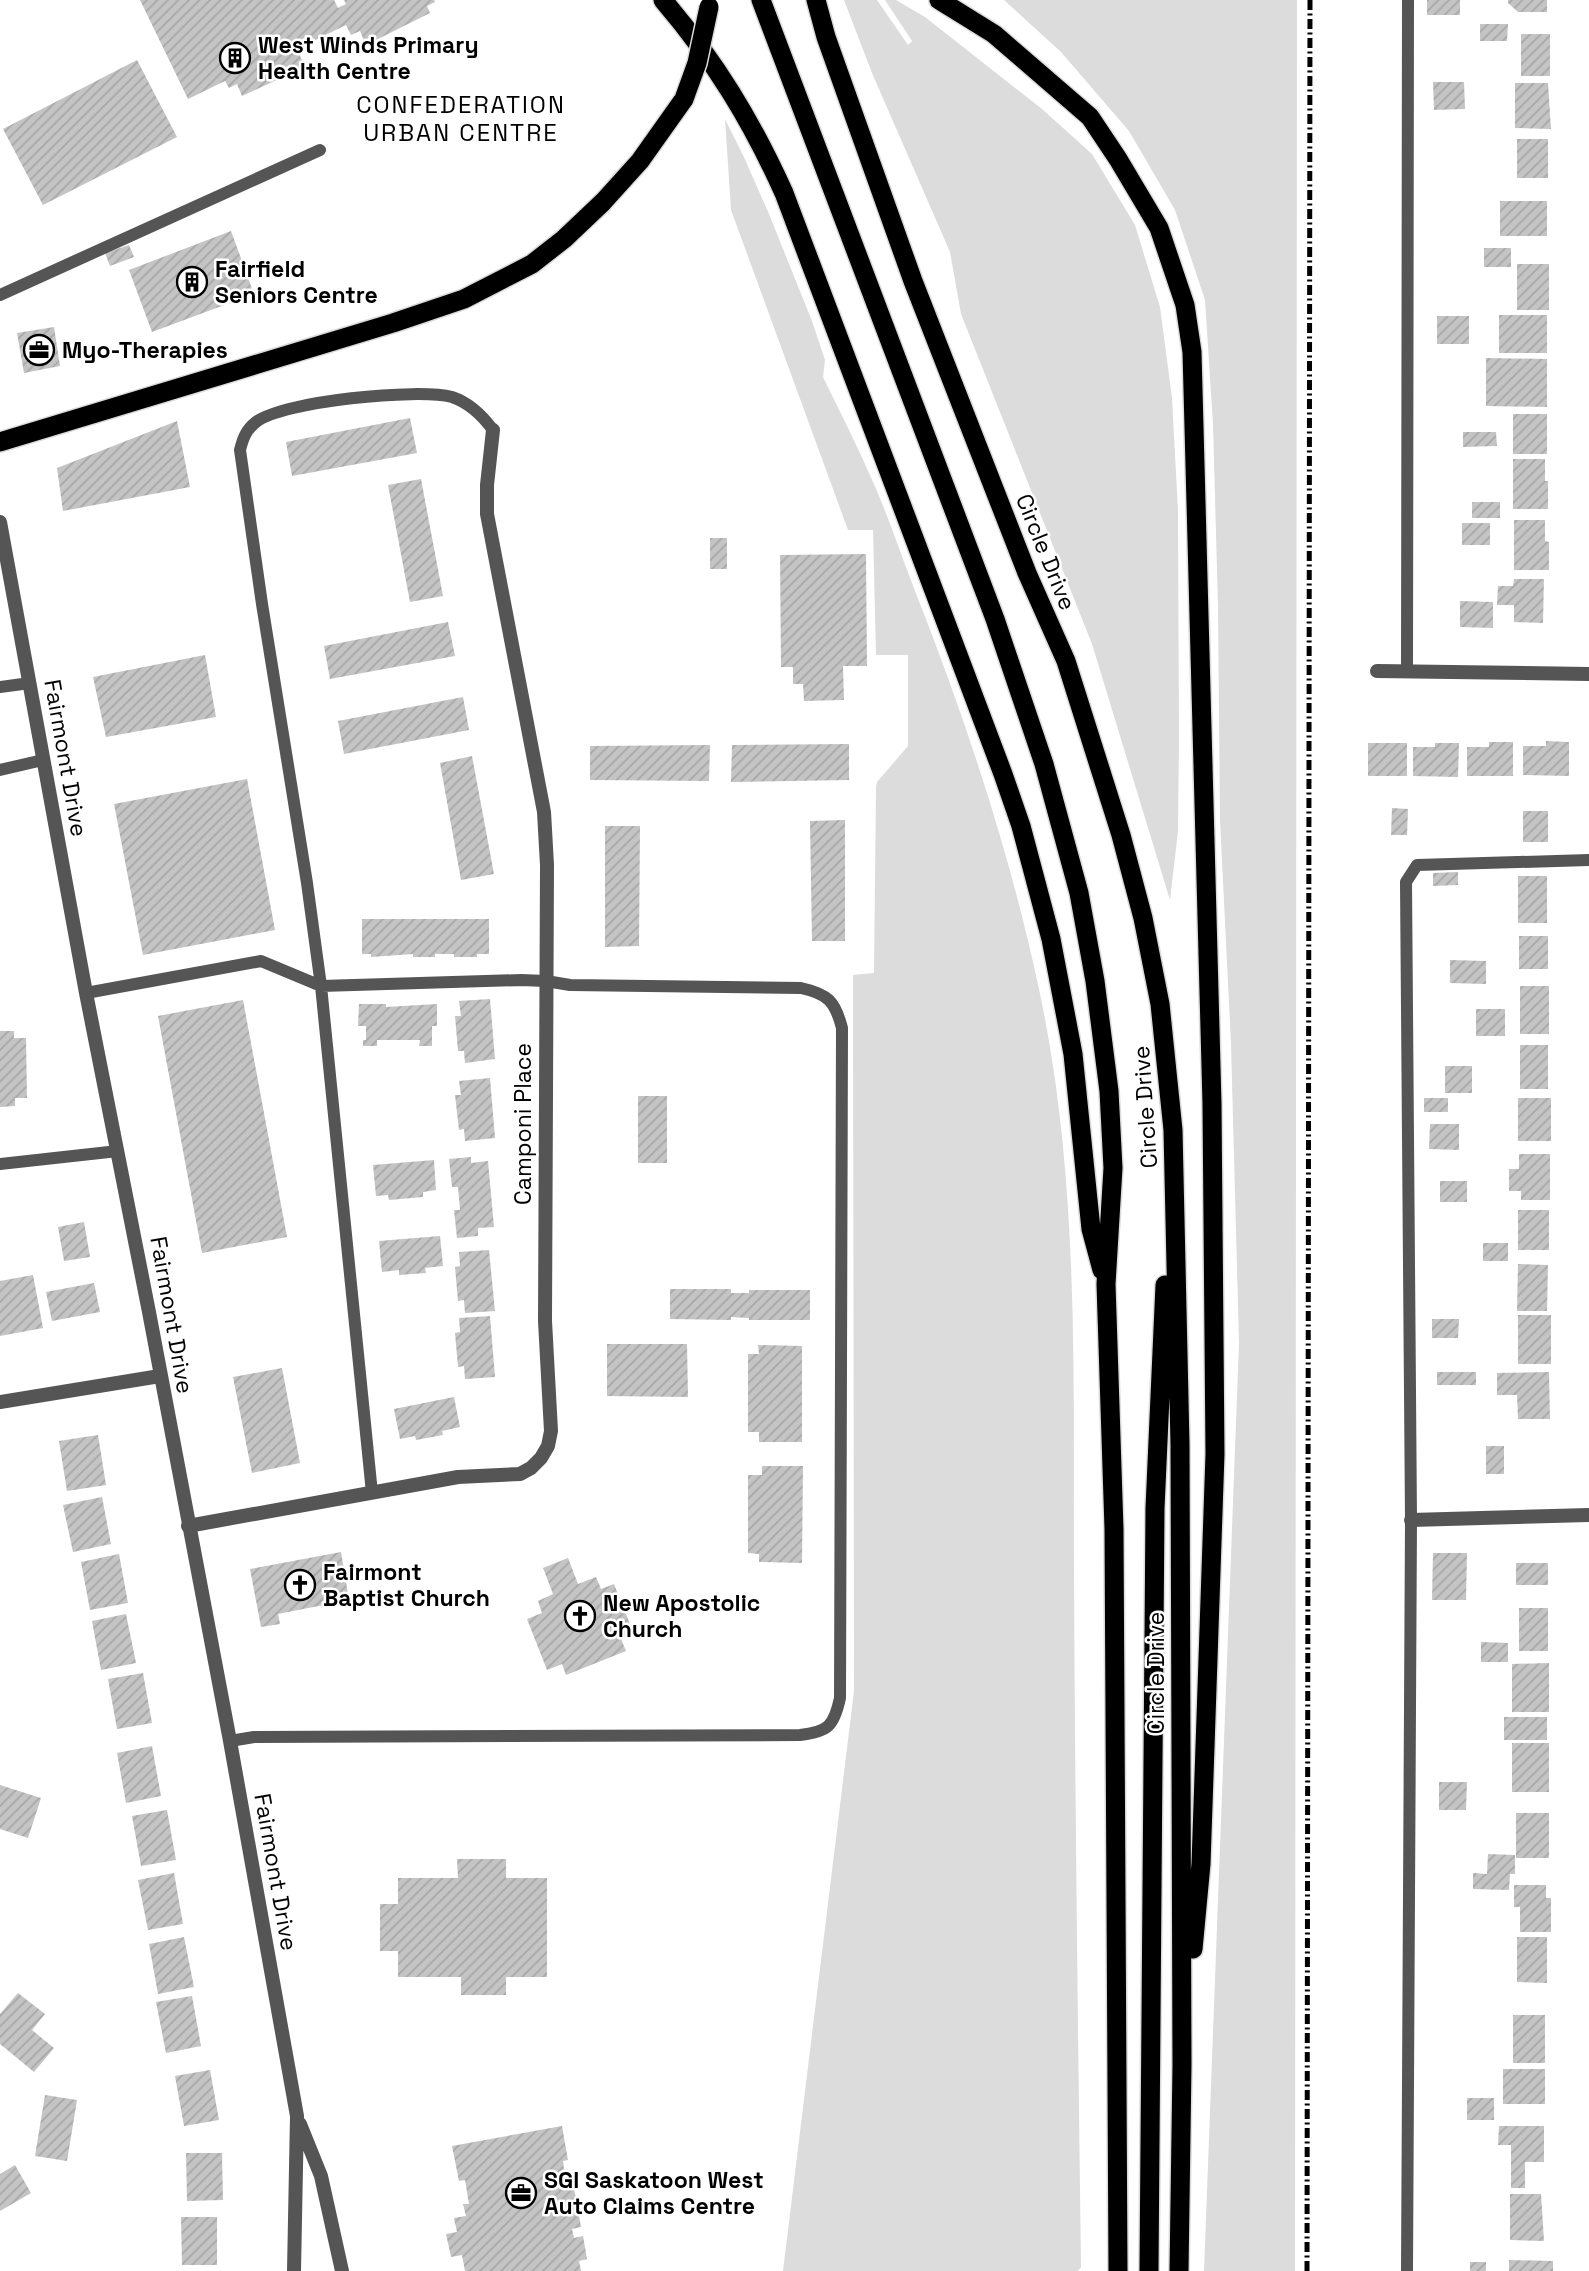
<svg xmlns="http://www.w3.org/2000/svg" width="1589" height="2271" font-family="'Space Grotesk',sans-serif">
  <defs>
    <pattern id="building-hatch" width="6" height="6" patternUnits="userSpaceOnUse" patternTransform="scale(1.75)"><rect width="6" height="6" fill="#c4c4c4"/><path d="M-1 1l2-2M0 6l6-6M5 7l2-2" fill="none" stroke="#a7a7a7"/></pattern>
  </defs>
  <rect width="100%" height="100%" fill="#fff"/>
  <path fill="#dcdcdc" d="M844 0H877L908 45 912 41 885 0H896L925 17 1042 109 1092 154 1135 225 1160 307 1172 398 1178 511 1179 739 1178 831 1170 900 1092 644 961 314 950 252 872 73Z
    M1004 0H1297L1295 2271H1204L1239 1343 1231 1044 1220 820 1218 607 1213 424 1205 300 1175 210 1129 131 1061 52Z
    M725 119 743 155 769 214 812 321 825 360 823 377C840 412 858 447 873 482 889 518 901 555 915 591 966 720 1010 853 1039 989 1080 1180 1073 1374 1074 1568 1075 1801 1078 2034 1081 2267L1078 2271H783L854 1691 853 975 874 973 876 787 877 782 908 746V655H876L873 530H848L731 210Z"/>
  <path fill="url(#building-hatch)" d="M140 0H334L338 8 346 4 344 0H434L435 2 427 6 430 13 366 45 360 31 351 35 346 25 297 49 305 67 242 96 237 84 229 88 225 81 188 99Z
    M1427 0H1460V15H1427Z
    M1508 0H1547V12H1518L1508 3Z
    M1480 24H1508L1507 41H1480Z
    M1521 34H1550V76H1521Z
    M137 60 177 137 43 205 3 129Z
    M1433 82H1464L1465 109 1434 110Z
    M1515 83H1548L1551 129 1515 128Z
    M1517 139H1548V178H1517Z
    M1500 201H1547V236H1500Z
    M231 231 254 294 152 332 129 270Z
    M129 245 134 257 110 266 105 253Z
    M1484 248H1511V267H1484Z
    M1517 264H1549V310H1517Z
    M1499 315H1547V353H1499Z
    M1437 316H1469V344H1437Z
    M54 327 60 366 24 373 17 333Z
    M1486 358 1547 359V407L1486 406Z
    M1513 414H1547V454H1513Z
    M410 418 417 453 292 476 286 442Z
    M177 421 190 487 63 511 57 468Z
    M1463 432H1496L1497 446 1463 447Z
    M1513 459H1545V481H1548V509H1513Z
    M421 479 443 596 410 602 388 485Z
    M1472 502H1500V518H1472Z
    M1514 520H1545V541L1549 542V570H1514Z
    M1462 523H1490V545H1462Z
    M710 538H727V569H710Z
    M866 554 867 666H843L844 700 804 701 803 684H793V667H781L780 555Z
    M1514 579H1544L1543 623 1514 622V605H1497L1498 586H1513Z
    M1460 601 1493 602V628L1460 627Z
    M448 622 455 656 330 679 324 646Z
    M205 655 216 717 106 737 93 677Z
    M463 697 469 730 344 754 338 721Z
    M1546 741 1569 742V776L1523 775V746H1546Z
    M1489 742H1513V776H1467V747H1489Z
    M1368 743H1407V776H1368Z
    M1435 743H1459L1458 777 1413 776V747H1435Z
    M849 744V780L731 782 732 745Z
    M710 745 709 781 590 780V746Z
    M472 756 494 874 461 880 440 763Z
    M247 779 275 930 143 955 114 804Z
    M1392 808 1408 809 1407 835H1391Z
    M1523 811H1548V842H1523Z
    M845 820V941H812L810 821Z
    M605 826H640L639 946 605 947Z
    M1458 872V885L1433 886V873Z
    M1518 876H1547V923H1518Z
    M362 919H489V954H477V957H454V954H435V957H413V954L371 957V954H362Z
    M1519 936H1548V969H1519Z
    M1450 960 1486 961V984L1450 983Z
    M1520 986H1549V1034H1520Z
    M490 999 495 1059 465 1063 464 1051H458L455 1016H461L459 1001Z
    M243 1000 287 1237 202 1253 158 1016Z
    M359 1004H386V1007L437 1004V1026H432V1046H419L420 1040H377V1046H363V1040H366V1026H358Z
    M1476 1009H1505V1036H1476Z
    M0 1031H14V1038H26L27 1098H15V1106L0 1107Z
    M1520 1045H1548V1089H1520Z
    M1445 1066H1472V1093H1445Z
    M490 1078 495 1138 465 1141 464 1129 459 1130 455 1095H461L459 1081Z
    M638 1096H667V1163H638Z
    M1424 1098H1448V1112H1424Z
    M1518 1098H1551V1141H1518Z
    M1430 1124H1459V1150L1429 1149Z
    M1519 1154H1550V1200H1521V1191H1509V1169H1519Z
    M471 1157V1163L488 1161 494 1227 478 1228V1236L457 1238 454 1210H460L458 1187H452L449 1159Z
    M434 1160 436 1190 423 1192V1197L389 1200 388 1195 376 1196 373 1165Z
    M1440 1181H1467V1202H1440Z
    M1518 1210H1549V1250H1518Z
    M84 1222 90 1257 64 1261 58 1227Z
    M440 1236 443 1266 425 1268 426 1273 399 1275V1270L382 1272 379 1241Z
    M1483 1243H1508V1261H1483Z
    M489 1250 495 1311 465 1313 464 1300 458 1301 455 1267 460 1266 459 1252Z
    M1518 1264 1548 1265 1547 1311H1517Z
    M33 1275 43 1328 0 1336V1281Z
    M94 1283 100 1312 52 1321 46 1292Z
    M670 1289H731V1293H749V1290H810V1320H749V1318L731 1317V1320L670 1319Z
    M1518 1315H1551V1364H1518Z
    M490 1316 495 1377 465 1379 464 1366 458 1367 455 1333 460 1332 459 1318Z
    M1432 1319H1459L1458 1338H1432Z
    M607 1344H687L688 1397 607 1396Z
    M758 1345 802 1346V1442H759V1432H748V1354H759Z
    M282 1368 300 1463 252 1473 233 1377Z
    M1437 1372H1476V1385H1437Z
    M1549 1372 1550 1419H1518L1517 1395H1497V1373Z
    M454 1397 460 1427 442 1431 443 1435 416 1440 415 1436 400 1439 394 1409Z
    M98 1435 106 1485 67 1491 59 1441Z
    M1486 1446H1504V1474H1486Z
    M762 1466H803L802 1563 759 1562V1554L748 1553V1475H762Z
    M102 1497 111 1544 73 1552 63 1505Z
    M341 1552 349 1600 278 1614 280 1624 261 1627 250 1569Z
    M1433 1553H1467L1466 1600H1432Z
    M119 1554 128 1603 90 1610 81 1562Z
    M568 1558 578 1584 596 1577 601 1589 614 1584 634 1634 621 1639 626 1651 566 1675 562 1664 547 1670 527 1619 542 1613 538 1601 553 1594 543 1568Z
    M1516 1563H1548V1585H1516Z
    M1519 1608H1548V1651H1519Z
    M126 1614 136 1663 101 1670 92 1621Z
    M1481 1642 1508 1643V1662H1481Z
    M1549 1663V1712H1512V1664Z
    M143 1673 152 1723 117 1729 108 1679Z
    M1504 1717H1547V1740H1504Z
    M1512 1743H1549V1792H1512Z
    M152 1746 161 1796 126 1803 117 1753Z
    M1439 1782H1467L1466 1810H1439Z
    M0 1785 41 1798 28 1838 0 1829Z
    M167 1810 176 1860 141 1866 132 1816Z
    M1516 1813H1549V1858H1516Z
    M1488 1854 1515 1855V1874H1510L1509 1890 1473 1889V1873L1487 1874Z
    M457 1859H506V1878H547V1977H506V1995H461V1977H398V1951H380V1904H398V1878H458Z
    M174 1873 183 1924 148 1930 138 1880Z
    M1514 1885H1546V1898H1551V1932H1520V1907H1514Z
    M184 1937 194 1987 158 1994 149 1944Z
    M1517 1937H1547V1983L1517 1982Z
    M18 1993 45 2014 32 2030 54 2048 34 2072 0 2044V2014Z
    M192 1996 201 2046 166 2053 156 2002Z
    M1513 2015H1545V2063H1513Z
    M1503 2069H1545V2104H1503Z
    M210 2070 219 2120 184 2126 175 2076Z
    M45 2095 77 2100 67 2161 35 2156Z
    M1467 2098H1494V2120H1467Z
    M562 2126 568 2160 563 2161 565 2178 572 2177 581 2227 572 2229 574 2238 583 2236 587 2259 579 2261 581 2271H465L462 2255 451 2257 446 2234 457 2232 454 2218 466 2216 463 2204H469L465 2180 459 2181 452 2146Z
    M1499 2126H1544V2162H1525V2188H1511V2145H1498Z
    M186 2153H222L223 2200 187 2201Z
    M15 2165 31 2193 0 2211V2174Z
    M1510 2194H1541L1544 2241 1510 2240Z
    M181 2217H217V2265H182Z
    M1509 2260 1553 2261V2271H1509Z
    M1470 2262H1486V2271H1470Z"/>
  <g fill="none" stroke-linecap="round" stroke-linejoin="round">
    <g stroke="#dbdbdb" stroke-width="22">
      <path id="trunk" d="M663 0C715 61 751 120 784 193L1003 774 1021 826 1051 939 1073 1054 1091 1229 1102 1270
        M761 0 995 619 1044 764 1079 893 1095 981 1109 1091 1113 1168 1106 1284 1114 1529 1118 2271
        M816 0 826 37 913 281 1027 573 1066 661 1121 835 1143 918 1160 1004 1173 1130 1180 1444 1182 2065 1179 2271
        M939 0 994 34 1090 117 1118 159 1159 228 1185 305 1192 352 1212 1104 1215 1454 1201 1864 1193 1949
        M0 442 393 323 464 299 532 264 564 239 603 202 640 161 684 99
        M1149 2271 1155 1508 1165 1285"/>
    </g>
    <path stroke="#555" stroke-width="12" d="M0 295 320 150
      M1407 672 1408 0
      M0 687 30 683
      M0 770 43 760
      M86 993 261 961 321 986 521 980 546 981 570 985 801 988C828 994 835 1001 842 1028L840 1698C834 1726 828 1732 800 1735L254 1737 230 1741
      M0 1164 118 1151
      M372 1493 321 986 307 883 262 604 240 450C243 438 246 430 256 422 283 401 418 388 452 397 470 403 482 415 493 430
      M1407 2271 1411 1520 1406 882 1417 865 1589 860"/>
    <path stroke="#555" stroke-width="14" d="M1377 671 1589 674
      M0 1402 160 1376
      M1411 1520 1589 1515
      M188 1526 458 1477 520 1474 531 1468 541 1458 548 1446 551 1431 545 1321 547 865 544 812 487 514V485L493 430"/>
    <path stroke="#555" stroke-width="14" d="M0 522 86 993 149 1312 230 1741 297 2116 294 2271
      M300 2124 321 2176 342 2271"/>
    <use href="#trunk" stroke="#000" stroke-width="19"/>
    <path stroke="#000" stroke-width="5" stroke-dasharray="10 3.5 2 3.5" stroke-linecap="butt" d="M1307 2271 1310 0"/>
    <g stroke="#dbdbdb" stroke-width="22" stroke-linecap="butt">
      <path id="trunk-bridge" d="M684 99 697 63 709 7"/>
    </g>
    <use href="#trunk-bridge" stroke="#000" stroke-width="19"/>
  </g>
  <defs>
    <g id="building-ring" transform="scale(1.575)"><circle r="9.5" fill="#fff" stroke="#000" stroke-width="1.5"/><path d="M-4-6H4V6H1V3H-1V6H-4ZM-2.5-4.3h1.7v1.8h-1.7ZM.8-4.3h1.7v1.8H.8ZM-2.5-1h1.7V.8h-1.7ZM.8-1h1.7V.8H.8Z" fill="#000"/></g>
    <g id="office-ring" transform="scale(1.575)"><circle r="9.5" fill="#fff" stroke="#000" stroke-width="1.5"/><path d="M-6-3h4V-5.5h4V-3h4V5H-6ZM-1-4.5V-3h2v-1.5ZM-6 0V1H6V0Z" fill="#000"/></g>
    <g id="church-ring" transform="scale(1.575)"><circle r="9.5" fill="#fff" stroke="#000" stroke-width="1.5"/><path d="M-1.2-6h2.4v3.5h3.3v2.4h-3.3V6h-2.4V-.1h-3.3v-2.4h3.3Z" fill="#000"/></g>
  </defs>
  <g fill-rule="evenodd">
    <use href="#building-ring" x="235" y="58"/>
    <use href="#building-ring" x="192" y="282"/>
    <use href="#office-ring" x="39" y="350"/>
    <use href="#church-ring" x="300" y="1585"/>
    <use href="#church-ring" x="580" y="1616"/>
    <use href="#office-ring" x="521" y="2193"/>
  </g>
  <g text-anchor="middle" dominant-baseline="central" stroke-width="5" stroke-linejoin="round" paint-order="stroke">
    <g font-size="23" font-weight="bold" fill="#000" stroke="#fff" text-anchor="start">
      <text x="258" y="45">West Winds Primary<tspan x="258" dy="26">Health Centre</tspan></text>
      <text x="215" y="269">Fairfield<tspan x="215" dy="26">Seniors Centre</tspan></text>
      <text x="62" y="350">Myo-Therapies</text>
      <text x="323" y="1572">Fairmont<tspan x="323" dy="26">Baptist Church</tspan></text>
      <text x="603" y="1603">New Apostolic<tspan x="603" dy="26">Church</tspan></text>
      <text x="544" y="2180">SGI Saskatoon West<tspan x="544" dy="26">Auto Claims Centre</tspan></text>
    </g>
    <g font-size="23" fill="#000" stroke="#fff">
      <text transform="translate(1046 552) rotate(68)">Circle Drive</text>
      <text transform="translate(66 758) rotate(80)">Fairmont Drive</text>
      <text transform="translate(1145 1107) rotate(-94)">Circle Drive</text>
      <text transform="translate(523 1124) rotate(-90)">Camponi Place</text>
      <text transform="translate(172 1315) rotate(80)">Fairmont Drive</text>
      <text transform="translate(1156 1673) rotate(-90)">Circle Drive</text>
      <text transform="translate(276 1872) rotate(80)">Fairmont Drive</text>
    </g>
    <g font-size="24" letter-spacing="2" fill="#000" stroke="#fff">
      <text x="461" y="104">CONFEDERATION<tspan x="461" dy="28">URBAN CENTRE</tspan></text>
    </g>
  </g>
</svg>
